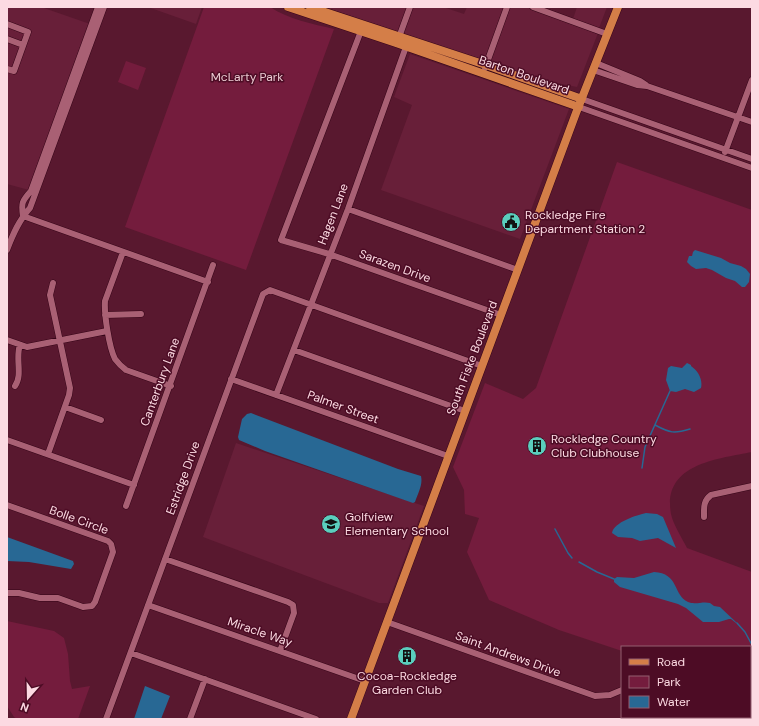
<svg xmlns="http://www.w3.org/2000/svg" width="759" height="726" font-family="'DM Sans',sans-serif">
  <rect width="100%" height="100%" fill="#59182f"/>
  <path fill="#681f39" d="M7 7H41L90 24 29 190 7 184V71L13 73 30 32 7 21Z
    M148 7H202L196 24Z
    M324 7H408L398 32Z
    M413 7H443L464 14 467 7H505L484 61 402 33Z
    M509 7H526L598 33 577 87 552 82 516 72 488 63Z
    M577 7H607L599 28 573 19Z
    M7 27 25 33 22 42 7 36Z
    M7 42 20 46 12 68 7 66Z
    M410 54 569 109 520 239 381 190 412 105 394 97Z
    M236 443 424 506 388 603H379L203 537Z"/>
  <path fill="#741c3d" d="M204 7H270C288 19 313 24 334 29L246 270 125 227Z
    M126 61 146 68 138 90 118 82Z
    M617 162 752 210V452C717 459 662 464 671 514 673 524 682 538 687 548L752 572V688H750V647H622V651L559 630 489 600 467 552 479 518 465 514 464 490 453 467 485 383 523 399 536 388Z
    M7 621 54 631 64 638 68 654 70 681 72 689 90 686 78 719H17L14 717 7 706Z"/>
  <path fill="#286894" d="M695 250 721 258 730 263 741 266 746 269 750 274 749 282 745 287H742L735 281 726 278 712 270 706 268 696 269 691 266 687 262 689 256H692L693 252Z
    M687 363 691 365V366C698 371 703 379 701 388L694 392 685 389 676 392 670 391 666 380 668 368 671 366 682 368Z
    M251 413 398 469 421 476C423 485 418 493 415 502L413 503 265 451 239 440 238 437 242 419 247 414Z
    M646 513 657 514 663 517 676 548 658 538 640 541 632 538 618 537 612 533C614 522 637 515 646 513Z
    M7 537 73 561 74 564 71 569 29 562 7 561Z
    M654 572C679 573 673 595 688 602 695 605 703 601 710 603L714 606 720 607 737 623H736L731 619H729L719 622H703L686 608 678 604 620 587 614 582V579L617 577 634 578Z
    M145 686 170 696 161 719H134Z"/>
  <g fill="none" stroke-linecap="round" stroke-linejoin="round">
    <path stroke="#286894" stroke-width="1.5" d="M655 425C670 433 674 434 690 429
      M642 468 645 447 670 391
      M555 529 568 553 572 558
      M579 562 597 572 614 579
      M737 623 745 632 752 645"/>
    <g stroke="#360518" stroke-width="7">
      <path id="minor" d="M533 7 607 34
        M7 24 28 32 14 71 7 69
        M361 31 281 240 329 254 501 315
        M7 39 23 45
        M398 40 410 7
        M596 63 640 81 646 85
        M485 68 507 7
        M593 70 637 85 647 86 752 122
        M582 99 752 159
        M579 107 752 168
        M725 152 752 80
        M348 209 518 270
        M23 216C21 203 22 201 31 191L98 7
        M23 216 208 282
        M7 250C13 234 19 220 30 208L104 7
        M123 252 105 301C104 314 109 347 115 359 118 363 122 367 126 370L171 386
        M105 315 141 314
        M7 340 27 347 107 331
        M294 350 465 411
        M231 379 448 456
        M15 386C23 375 15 358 20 345
        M276 395 348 209 407 44
        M65 407 101 420
        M7 440 134 485
        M48 454 69 395 70 388 50 295 53 283
        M7 505 108 541 111 544 113 552 95 602 92 606 83 607 58 598H40L19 593H7
        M126 506 213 265
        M704 517C704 508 703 501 711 495L752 486
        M165 559 288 602 293 605 294 613 280 651
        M148 605 365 681
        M387 622 595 696 610 695 622 690
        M131 653 316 719
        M672 717 674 719
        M106 719 263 294 270 290 482 366
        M190 719 205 679
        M683 719 687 717"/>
    </g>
    <g stroke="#360518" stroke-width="9">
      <path id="major" d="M288 7 396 43 579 107
        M310 7 486 65 582 99
        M351 719 576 113 618 7"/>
    </g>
    <use href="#minor" stroke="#a96074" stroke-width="6"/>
    <use href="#major" stroke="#d47e48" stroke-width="8"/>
  </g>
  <defs>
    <g id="civic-disc" transform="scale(1)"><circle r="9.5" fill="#5acebd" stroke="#4d0c25"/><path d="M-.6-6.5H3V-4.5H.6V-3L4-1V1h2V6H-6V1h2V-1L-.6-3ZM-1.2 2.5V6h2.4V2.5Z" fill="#111"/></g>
    <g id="building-disc" transform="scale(1)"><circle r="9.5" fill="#5acebd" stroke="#4d0c25"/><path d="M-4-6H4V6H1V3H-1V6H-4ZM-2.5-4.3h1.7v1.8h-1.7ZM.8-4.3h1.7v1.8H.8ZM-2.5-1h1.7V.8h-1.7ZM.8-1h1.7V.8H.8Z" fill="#111"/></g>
    <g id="school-disc" transform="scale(1)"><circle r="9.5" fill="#5acebd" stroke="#4d0c25"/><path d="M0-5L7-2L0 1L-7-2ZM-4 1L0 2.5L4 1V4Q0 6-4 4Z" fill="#111"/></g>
  </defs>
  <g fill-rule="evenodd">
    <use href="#civic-disc" x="511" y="222"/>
    <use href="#building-disc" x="537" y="446"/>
    <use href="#school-disc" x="331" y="524"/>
    <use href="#building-disc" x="407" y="656"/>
  </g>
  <g text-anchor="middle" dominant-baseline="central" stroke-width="3" stroke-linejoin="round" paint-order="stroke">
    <g font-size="12" fill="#fcdae2" stroke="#4d0c25">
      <text transform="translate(524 75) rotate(19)">Barton Boulevard</text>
      <text transform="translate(333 214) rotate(-69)">Hagen Lane</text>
      <text transform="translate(395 266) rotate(20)">Sarazen Drive</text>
      <text transform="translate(472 358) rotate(-69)">South Fiske Boulevard</text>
      <text transform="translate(160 382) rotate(-70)">Canterbury Lane</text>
      <text transform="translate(343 407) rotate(20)">Palmer Street</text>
      <text transform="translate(183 478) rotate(-70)">Estridge Drive</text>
      <text transform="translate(79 520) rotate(20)">Bolle Circle</text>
      <text transform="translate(260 632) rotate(19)">Miracle Way</text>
      <text transform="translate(508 654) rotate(20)">Saint Andrews Drive</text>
    </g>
    <g font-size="12" fill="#ebcad2" stroke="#4d0c25">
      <text x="247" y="77">McLarty Park</text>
    </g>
    <g font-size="12" fill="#fcdae2" stroke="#4d0c25" text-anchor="start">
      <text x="525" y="215">Rockledge Fire<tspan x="525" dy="14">Department Station 2</tspan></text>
      <text x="551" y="439">Rockledge Country<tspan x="551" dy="14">Club Clubhouse</tspan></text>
      <text x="345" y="517">Golfview<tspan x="345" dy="14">Elementary School</tspan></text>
      <text x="407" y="676" text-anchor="middle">Cocoa-Rockledge<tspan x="407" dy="14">Garden Club</tspan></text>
    </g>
  </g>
  <rect width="759" height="726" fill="none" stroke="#fcdae2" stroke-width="16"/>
  <rect x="621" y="646" width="130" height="72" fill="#4d0c25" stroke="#935e71"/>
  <rect x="629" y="659" width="20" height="6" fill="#d47e48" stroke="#935e71"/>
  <text x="657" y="666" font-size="12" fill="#fcdae2">Road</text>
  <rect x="629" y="676" width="20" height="12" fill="#741c3d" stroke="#935e71"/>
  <text x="657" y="686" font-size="12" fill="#fcdae2">Park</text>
  <rect x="629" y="696" width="20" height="12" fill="#286894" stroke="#935e71"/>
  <text x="657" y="706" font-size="12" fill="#fcdae2">Water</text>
  <g transform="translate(28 698) rotate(200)" stroke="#4d0c25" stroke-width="3" paint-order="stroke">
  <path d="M0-3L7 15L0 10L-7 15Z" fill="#fcdae2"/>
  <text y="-6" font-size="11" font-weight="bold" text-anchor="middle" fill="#fcdae2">N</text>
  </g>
</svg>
